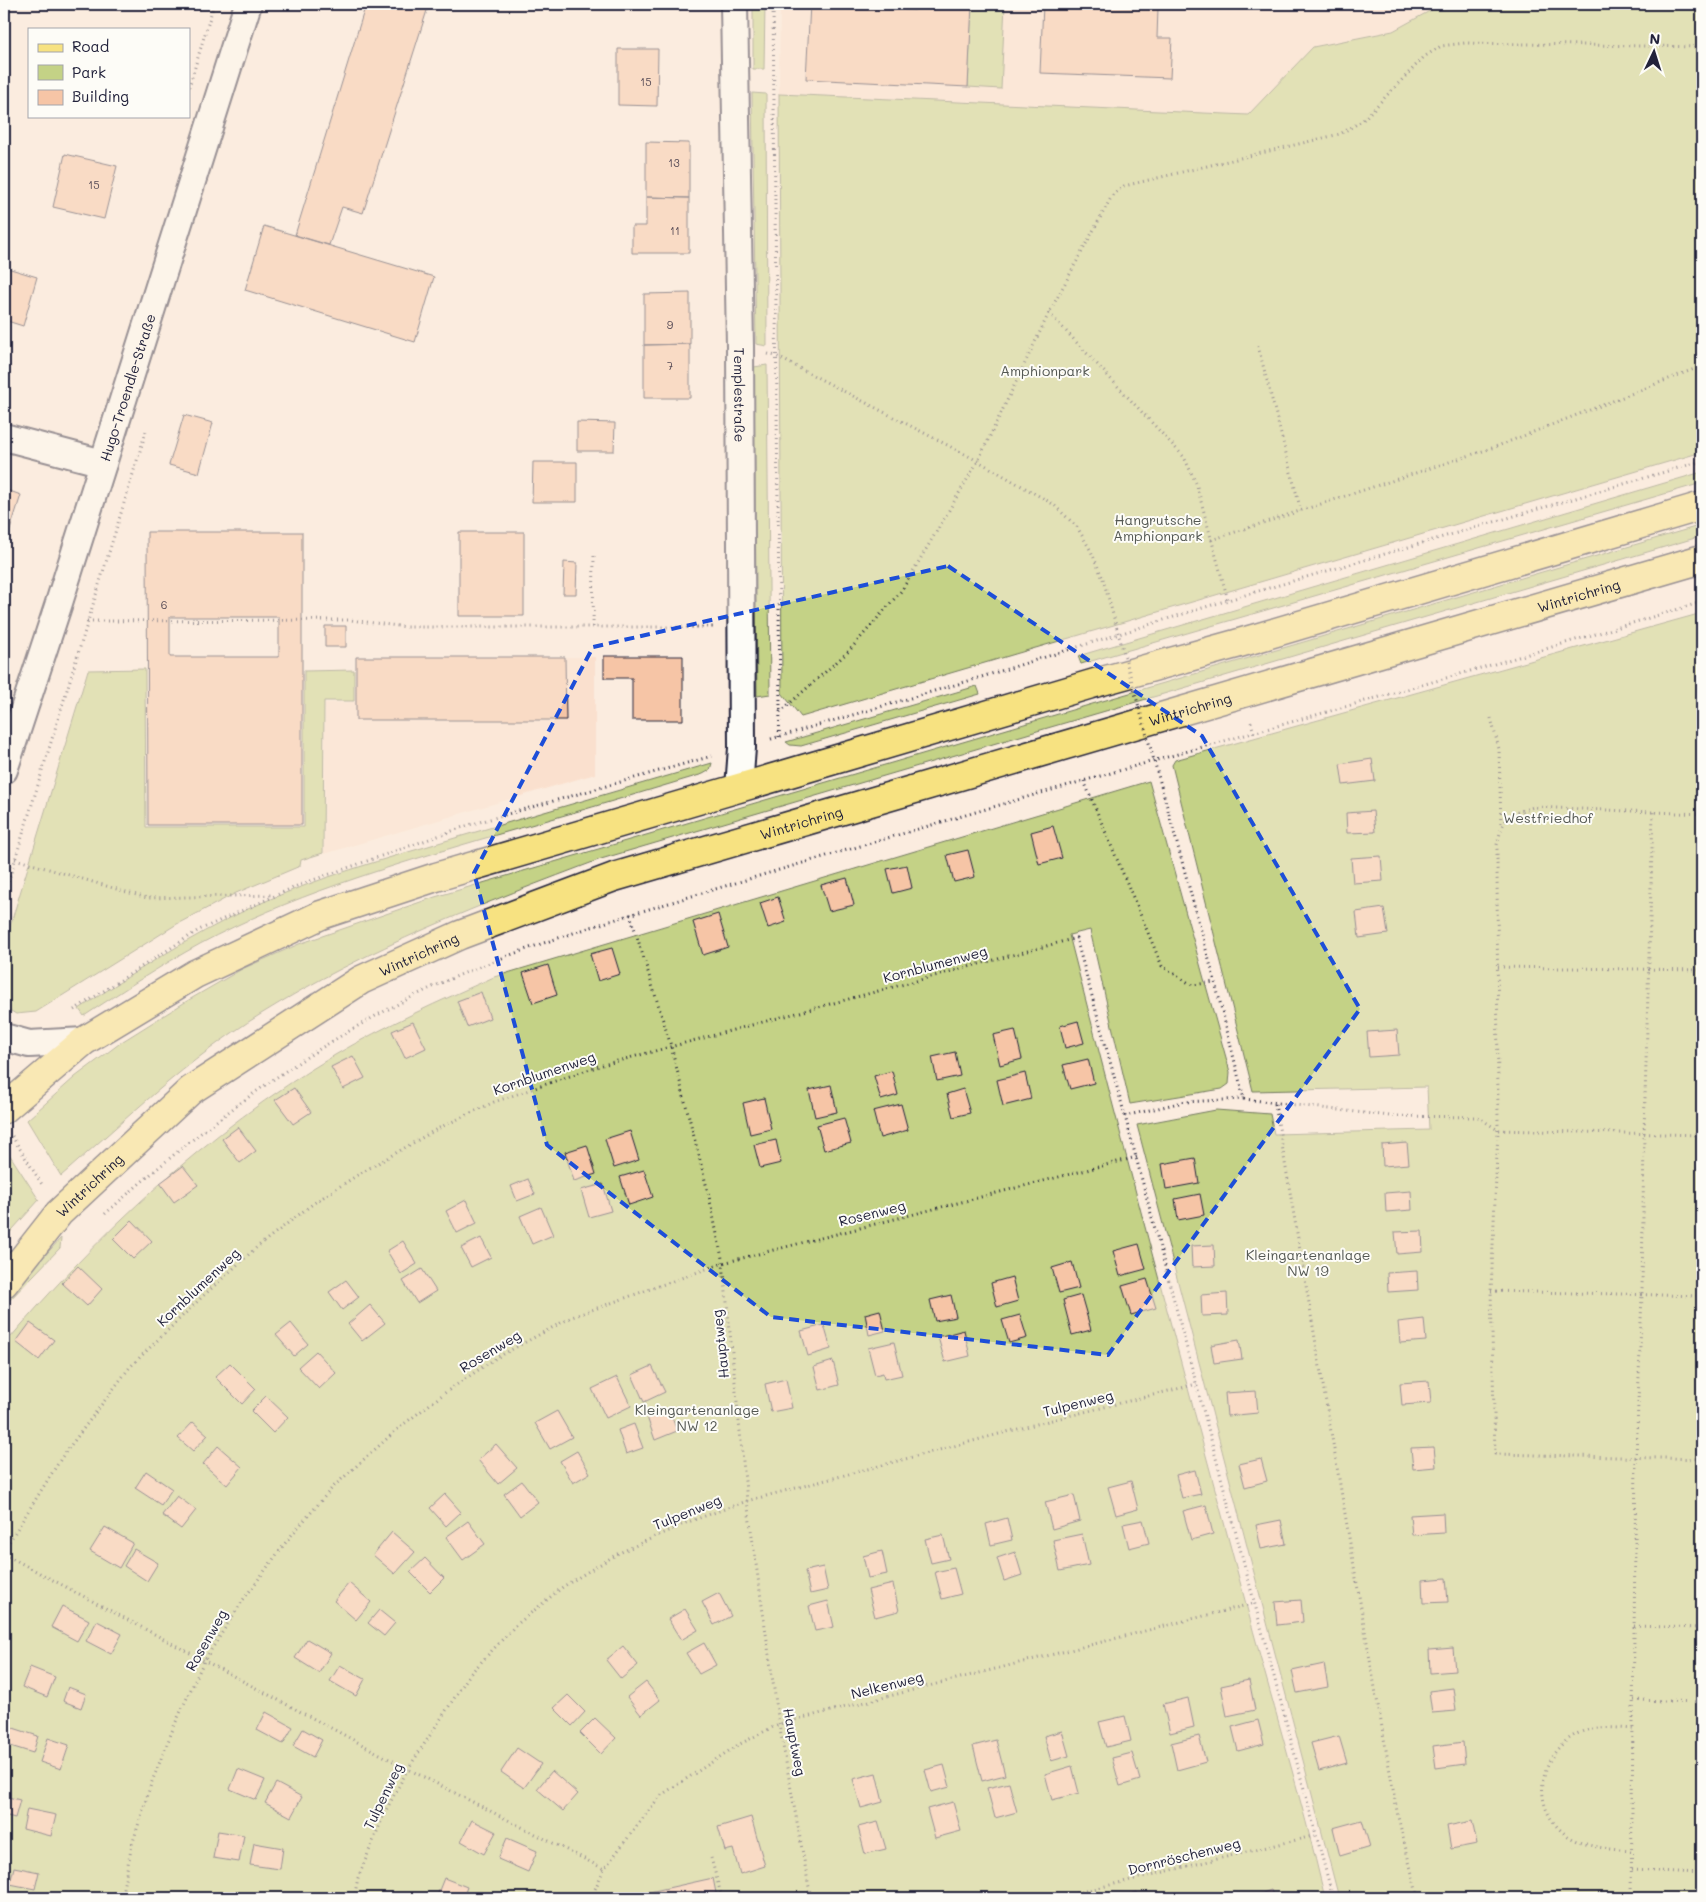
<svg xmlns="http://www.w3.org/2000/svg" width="1706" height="1902" font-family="Mali,sans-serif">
  <rect width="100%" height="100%" fill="#fbecdf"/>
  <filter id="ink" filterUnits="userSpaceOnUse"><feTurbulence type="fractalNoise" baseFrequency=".02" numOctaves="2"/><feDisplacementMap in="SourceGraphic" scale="10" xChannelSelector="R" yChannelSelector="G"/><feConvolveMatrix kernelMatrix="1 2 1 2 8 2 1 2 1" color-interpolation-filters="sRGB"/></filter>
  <g filter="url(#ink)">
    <path fill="#fae0ce" d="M780 4H1455L1437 7 1393 31 1313 47 1248 116 779 94Z
      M356 657H595V774L324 854 325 703 355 702Z"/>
    <path fill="#c4d286" stroke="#737a60" d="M753 4H765L764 69H753Z
      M972 4H1005L1001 89 968 87Z
      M1455 4H1702V452L801 717 782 693 779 94 1248 115 1313 47 1393 31 1437 7Z
      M752 93 766 94 767 346 756 344Z
      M767 365 770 694 757 696 754 367Z
      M1702 472V483L1081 664 1078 656Z
      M1702 525V536L601 859C484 903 367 948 261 1014 188 1059 125 1120 61 1176L27 1120 75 1077 123 1041 187 1001 242 969 299 944 435 897Z
      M1702 613V1898H1339L1137 1125 1216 1110 1270 1114 1274 1134 1429 1130 1427 1087 1253 1091 1172 765 1175 760Z
      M145 669 146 827H304V671L354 670V701H324L323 853 301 860 300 866 236 893 177 924 36 1012 16 1014 4 1007V946L88 670Z
      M977 686 980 694 801 746 790 745 786 742Z
      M712 763 710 770 703 774C630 796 556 818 482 839 387 867 287 897 200 944 160 966 122 991 84 1016L79 1009C133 973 189 937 248 909 314 878 386 859 455 838 541 813 627 788 712 763Z
      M1149 781 1230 1072 1229 1084 1222 1089 1130 1104 1090 930 1069 935C1125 1155 1184 1374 1243 1593 1270 1695 1301 1796 1325 1898H4V1345C100 1232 206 1132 335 1055 386 1025 440 1001 494 977Z
      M4 1146 39 1200 4 1239Z
      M61 1238 60 1248 4 1306 38 1263Z"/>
    <path fill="#f6c5a6" stroke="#22223b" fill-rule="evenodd" d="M366 4H429L363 213 342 207 329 245 295 235Z
      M810 4H870L869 8 915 10V4H972L968 87 806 79Z
      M1043 4 1158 8 1157 38H1172L1170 78 1040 73Z
      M618 49H658L657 106 618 105Z
      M646 142 689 143V198L646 197Z
      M65 154 117 166 104 219 53 207Z
      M646 197 689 198V253H632V226H646Z
      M264 226 434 277 415 342 245 290Z
      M4 267 37 277 23 326 4 320Z
      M690 293V344L644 345V294Z
      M690 344V398H644V345Z
      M184 415 213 423 199 473 169 465Z
      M577 422 615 423 614 451H577Z
      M533 462H577V502H532Z
      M4 489 21 495 4 549Z
      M147 532H302V825H148ZM170 617H279V657H170Z
      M459 532H524V616H459Z
      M564 562 577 563 576 594H563Z
      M325 626H346V647H325Z
      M604 656H683V720H632V678H604Z
      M356 657H565L566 720H356Z
      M1372 759 1375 781 1343 785 1340 764Z
      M1373 811 1375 832 1347 833 1346 813Z
      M1053 826 1062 858 1039 864 1031 832Z
      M968 850 975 877 954 882 947 855Z
      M1381 856 1383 881 1353 883 1351 858Z
      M907 865 912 888 893 893 887 869Z
      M847 878 854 905 829 911 821 885Z
      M778 897 786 922 768 928 760 903Z
      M1384 908 1388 934 1359 938 1356 912Z
      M718 914 728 947 703 955 693 922Z
      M612 948 620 974 598 981 590 954Z
      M548 965 557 995 533 1003 523 973Z
      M481 992 490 1018 467 1027 457 1001Z
      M1078 1021 1084 1043 1065 1048 1060 1026Z
      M413 1022 426 1048 405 1058 392 1031Z
      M1015 1030 1022 1059 1000 1065 993 1035Z
      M1397 1030 1399 1055 1369 1057 1367 1032Z
      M955 1052 960 1076 937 1081 932 1057Z
      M353 1056 365 1078 343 1089 331 1067Z
      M1088 1059 1094 1083 1070 1089 1063 1065Z
      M892 1071 898 1095 881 1100 874 1076Z
      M1025 1073 1031 1099 1003 1106 997 1080Z
      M831 1085 837 1112 815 1117 809 1090Z
      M294 1088 311 1112 293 1124 275 1100Z
      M963 1089 970 1113 953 1117 947 1094Z
      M764 1098 771 1129 750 1134 743 1103Z
      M901 1104 908 1130 880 1138 873 1111Z
      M844 1118 851 1143 824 1150 817 1125Z
      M238 1127 256 1151 240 1163 222 1139Z
      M630 1131 639 1160 614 1168 605 1139Z
      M776 1140 781 1163 760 1168 754 1145Z
      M1407 1143 1409 1164 1383 1166 1382 1145Z
      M587 1145 596 1174 574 1181 565 1152Z
      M1195 1158 1199 1183 1166 1189 1162 1164Z
      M183 1166 198 1185 174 1202 160 1183Z
      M644 1170 653 1197 629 1205 620 1177Z
      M528 1179 535 1194 517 1201 511 1186Z
      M603 1184 611 1211 589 1217 581 1190Z
      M1411 1191 1412 1210 1386 1212 1385 1193Z
      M1200 1194 1204 1215 1178 1220 1175 1199Z
      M466 1200 477 1223 457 1233 446 1211Z
      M541 1207 553 1235 532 1244 520 1216Z
      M132 1220 152 1241 133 1259 113 1239Z
      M1422 1231 1423 1252 1397 1254 1395 1232Z
      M481 1238 491 1257 471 1267 461 1248Z
      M403 1241 417 1264 401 1274 387 1251Z
      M1139 1244 1146 1269 1120 1276 1113 1251Z
      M1214 1245 1215 1266 1192 1267 1191 1246Z
      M1072 1262 1079 1288 1059 1293 1052 1268Z
      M78 1266 102 1289 87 1306 62 1283Z
      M422 1269 436 1291 417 1303 403 1281Z
      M1417 1271 1418 1290 1388 1292 1387 1273Z
      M1012 1277 1018 1301 997 1307 991 1283Z
      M1147 1279 1156 1308 1131 1315 1122 1286Z
      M346 1280 359 1297 342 1310 329 1292Z
      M1227 1293 1228 1315 1202 1316 1201 1295Z
      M951 1295 956 1317 935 1321 930 1300Z
      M1081 1295 1091 1330 1072 1335 1063 1300Z
      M370 1305 385 1323 362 1341 348 1324Z
      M880 1310 885 1331 869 1335 865 1314Z
      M1020 1315 1027 1338 1009 1343 1002 1320Z
      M1424 1319 1426 1341 1400 1343 1398 1322Z
      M30 1323 54 1340 39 1360 16 1342Z
      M291 1323 308 1344 294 1356 276 1335Z
      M824 1325 831 1349 808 1356 801 1331Z
      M964 1330 970 1356 945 1362 938 1337Z
      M1239 1340 1242 1359 1214 1363 1211 1345Z
      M894 1342 902 1375 884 1379 883 1373 875 1375 868 1348Z
      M316 1351 336 1373 319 1389 298 1367Z
      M833 1361 839 1385 820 1390 814 1367Z
      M230 1363 256 1389 242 1404 215 1377Z
      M652 1366 665 1392 644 1402 632 1375Z
      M617 1377 631 1406 606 1418 592 1389Z
      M786 1379 792 1408 771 1412 765 1384Z
      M1429 1381 1431 1403 1402 1405 1400 1383Z
      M1256 1391 1258 1413 1227 1416 1225 1393Z
      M266 1396 288 1417 273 1433 251 1411Z
      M669 1409 677 1431 655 1440 647 1417Z
      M557 1411 572 1437 550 1449 535 1423Z
      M193 1422 208 1435 193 1451 178 1438Z
      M634 1424 643 1448 626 1454 618 1430Z
      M496 1444 517 1468 498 1484 478 1460Z
      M218 1446 242 1467 227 1485 203 1464Z
      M1434 1447 1436 1467 1413 1469 1411 1448Z
      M577 1451 590 1473 573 1483 560 1461Z
      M1261 1459 1267 1481 1245 1487 1239 1464Z
      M1195 1470 1201 1494 1182 1498 1176 1475Z
      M146 1471 172 1489 161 1505 135 1488Z
      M522 1481 538 1502 520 1516 504 1494Z
      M1131 1481 1138 1509 1116 1515 1108 1487Z
      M445 1494 461 1512 446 1526 430 1508Z
      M1074 1495 1080 1521 1052 1529 1045 1502Z
      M177 1496 196 1510 181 1529 162 1515Z
      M1206 1505 1213 1534 1191 1540 1183 1511Z
      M1443 1513 1444 1533 1412 1535 1410 1515Z
      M1007 1518 1012 1540 991 1545 986 1524Z
      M1143 1520 1149 1543 1129 1548 1123 1524Z
      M1281 1520 1286 1544 1261 1549 1256 1525Z
      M468 1521 485 1544 463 1560 446 1537Z
      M105 1527 133 1543 119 1568 90 1551Z
      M392 1532 415 1552 395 1574 373 1555Z
      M1082 1534 1089 1565 1060 1571 1053 1540Z
      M943 1535 949 1559 931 1563 925 1539Z
      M134 1549 158 1563 147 1581 124 1566Z
      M882 1551 887 1574 868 1578 863 1556Z
      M1015 1552 1022 1575 1004 1581 997 1558Z
      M425 1558 444 1578 430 1592 410 1572Z
      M823 1567 828 1590 810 1594 805 1571Z
      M954 1568 961 1594 942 1599 935 1572Z
      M1446 1578 1448 1602 1423 1603 1422 1580Z
      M349 1583 371 1602 356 1620 334 1601Z
      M893 1584 899 1611 875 1617 868 1590Z
      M719 1593 731 1616 714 1625 702 1602Z
      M1301 1600 1303 1622 1277 1625 1275 1602Z
      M828 1601 834 1627 815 1631 809 1606Z
      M62 1606 89 1620 77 1641 51 1627Z
      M685 1609 698 1630 681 1640 668 1619Z
      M379 1610 395 1623 384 1636 368 1623Z
      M97 1621 122 1634 111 1654 86 1641Z
      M307 1639 331 1653 319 1673 295 1658Z
      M704 1643 716 1665 699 1674 686 1653Z
      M623 1646 638 1665 621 1679 606 1660Z
      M1453 1648 1455 1671 1430 1673 1429 1650Z
      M1324 1664 1328 1687 1297 1693 1292 1671Z
      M340 1665 365 1679 356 1696 330 1681Z
      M30 1667 55 1677 47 1697 22 1687Z
      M1249 1680 1255 1710 1227 1716 1221 1686Z
      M646 1682 660 1700 641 1715 627 1697Z
      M68 1687 86 1694 81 1708 63 1701Z
      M1453 1688 1456 1711 1432 1713 1429 1691Z
      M568 1695 585 1712 572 1726 554 1708Z
      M1188 1698 1194 1727 1170 1733 1163 1704Z
      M266 1712 293 1727 283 1744 257 1730Z
      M1125 1716 1131 1741 1106 1747 1099 1722Z
      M595 1718 616 1738 601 1754 580 1733Z
      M1258 1720 1264 1744 1238 1751 1232 1727Z
      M7 1726 38 1736 33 1753 4 1744Z
      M303 1729 322 1740 313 1757 293 1746Z
      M1062 1731 1069 1756 1051 1761 1044 1736Z
      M1199 1736 1206 1762 1177 1770 1171 1743Z
      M1339 1736 1347 1763 1319 1771 1311 1743Z
      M48 1738 69 1745 61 1769 40 1762Z
      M996 1740 1005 1775 982 1781 973 1746Z
      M1463 1742 1465 1764 1436 1768 1433 1746Z
      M517 1748 541 1764 524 1788 501 1772Z
      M1132 1753 1140 1780 1120 1786 1112 1758Z
      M944 1765 950 1787 931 1792 925 1770Z
      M1072 1766 1079 1793 1052 1800 1045 1774Z
      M238 1769 265 1780 256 1800 230 1789Z
      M552 1771 578 1794 563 1811 537 1789Z
      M876 1773 883 1802 861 1808 853 1779Z
      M276 1783 302 1797 291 1817 265 1803Z
      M1009 1783 1017 1812 995 1818 987 1788Z
      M4 1796 20 1800 15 1818 4 1815Z
      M953 1802 961 1831 935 1838 927 1809Z
      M27 1809 56 1815 51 1836 23 1829Z
      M751 1817 765 1866 740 1874 733 1849 725 1851 718 1827Z
      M472 1820 496 1832 484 1854 461 1841Z
      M1362 1820 1370 1847 1340 1856 1333 1828Z
      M1472 1821 1477 1844 1451 1849 1447 1826Z
      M878 1822 886 1849 865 1854 858 1827Z
      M218 1831 244 1835 239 1862 213 1858Z
      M507 1838 537 1851 528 1872 498 1859Z
      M254 1843 283 1848 280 1869 250 1865Z
      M14 1867 39 1872 35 1889 10 1884Z
      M444 1878 467 1887 463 1898H436Z
      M713 1878 717 1898H637L636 1895Z
      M1271 1890 1274 1898H1249Z
      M1137 1892 1139 1898H1116Z
      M206 1894 229 1898H205Z
      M481 1894 497 1898H480Z"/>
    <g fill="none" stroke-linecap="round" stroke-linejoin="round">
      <g stroke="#22223b" stroke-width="30">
        <g id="minor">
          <path id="s1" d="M734 4 740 346 742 748 739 788"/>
          <path d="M4 437 103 463"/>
          <path id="s2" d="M4 770 58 606 248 4"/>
          <path d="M4 1037 29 1044 84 1041"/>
        </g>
      </g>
      <g stroke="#22223b" stroke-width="31">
        <g id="primary">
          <path d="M4 1109 84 1041 195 974 321 915 436 877 739 788 1095 683 1236 644 1702 506"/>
          <path id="s3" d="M4 1283 59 1213 191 1090 361 980 460 935 614 877 1702 559"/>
        </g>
      </g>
      <path stroke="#22223b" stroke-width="3" stroke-dasharray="1 4" stroke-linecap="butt" d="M773 4 780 711
        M189 87 214 4
        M1049 313 1184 457 1196 483 1228 600
        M1258 346 1301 511
        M768 354 776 356 978 461 1053 504 1077 527 1091 551 1103 579
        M1211 540 1495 447 1702 366
        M87 621 350 620 406 627H713
        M593 627 594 555
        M1491 718 1499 749 1501 826
        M1251 722 1254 733
        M779 737 780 712 849 651 902 590 978 461 1049 313 1113 194 1124 186 1340 134 1362 121 1424 57 1441 46 1465 43 1702 47
        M771 739 975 679 1228 600 1702 461
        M1084 781 1162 966 1192 985 1215 982
        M1169 814 1215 982 1244 1099 1183 1102 1125 1116 1333 1898
        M1702 814 1534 807C1507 814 1503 818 1497 845L1498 1130 1491 1291 1495 1454 1702 1459
        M15 859 147 898 271 895
        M4 896 147 428
        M630 914 671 1046 709 1196 723 1263 747 1501 779 1724 811 1898
        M1498 967 1702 970
        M74 1010 199 930 299 885 469 825 712 756
        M1244 1099 1390 1116 1478 1117 1498 1130 1702 1135
        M1275 1104 1370 1660 1398 1817 1418 1898
        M12 1136 43 1186
        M105 1214C210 1120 324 1034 455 977 535 943 619 918 702 893 785 868 868 844 952 819 1118 770 1286 724 1453 676 1536 652 1619 627 1702 602
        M1491 1291 1702 1296
        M4 1319 10 1312
        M4 1550 62 1457 130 1367 203 1296 257 1247 314 1203 356 1176 437 1129 494 1102 599 1066 1076 938 1125 1116
        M4 1554 408 1769 604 1869
        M1634 1626 1702 1628
        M1634 1700 1702 1702
        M1631 1851C1610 1849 1587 1848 1568 1836 1525 1807 1540 1744 1587 1730 1602 1726 1619 1728 1633 1729
        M711 1858 722 1898
        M1632 1870 1702 1873
        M121 1898 132 1845 151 1784 175 1724 204 1661 243 1600 289 1538 333 1487 400 1427 446 1392 496 1358 572 1317 723 1263 1137 1157
        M354 1898 358 1878 385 1812 408 1769 470 1674 515 1626 564 1586 619 1553 688 1522 747 1501 1048 1421 1197 1384
        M591 1898 604 1869 660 1796 738 1745 779 1724 1255 1603
        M1056 1898 1317 1835
        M1631 1898 1636 1458 1642 1294 1644 1134 1653 812"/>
      <use href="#minor" stroke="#fdfcf7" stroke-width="26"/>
      <use href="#primary" stroke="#f7e281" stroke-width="28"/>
      <path stroke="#22223b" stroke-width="3" stroke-dasharray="1 4" stroke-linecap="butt" d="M1103 579 1169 814"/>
    </g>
  </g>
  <path d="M0 0H1706V1902H0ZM948 566 1202 736 1360 1009 1108 1355 771 1317 547 1145 474 873 593 647Z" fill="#fbecdf" fill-opacity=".55" fill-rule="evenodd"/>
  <path fill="none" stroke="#1d4ed8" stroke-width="4" stroke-dasharray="10 6" stroke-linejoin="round" d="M948 566 1202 736 1360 1009 1108 1355 771 1317 547 1145 474 873 593 647Z"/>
  <g text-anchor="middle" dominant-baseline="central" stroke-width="4" stroke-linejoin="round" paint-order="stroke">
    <g font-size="11" fill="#574b56">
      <text x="646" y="81">15</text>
      <text x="674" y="162">13</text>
      <text x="94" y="184">15</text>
      <text x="675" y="230">11</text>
      <text x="670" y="324">9</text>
      <text x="670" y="365">7</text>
      <text x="164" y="604">6</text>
    </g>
    <g font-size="14" fill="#535752" stroke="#fdfcf7">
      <text x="1045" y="370">Amphionpark</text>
      <text x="1158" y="519">Hangrutsche<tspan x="1158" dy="16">Amphionpark</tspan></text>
      <text x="1548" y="817">Westfriedhof</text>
      <text x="1308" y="1254">Kleingartenanlage<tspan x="1308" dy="16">NW 19</tspan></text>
      <text x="697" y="1409">Kleingartenanlage<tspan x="697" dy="16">NW 12</tspan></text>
    </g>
    <g font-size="14" fill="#22223b" stroke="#fdfcf7">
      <text stroke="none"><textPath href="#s2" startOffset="402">Hugo-Troendle-Straße</textPath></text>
      <text stroke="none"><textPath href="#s1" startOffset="391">Templestraße</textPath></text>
      <text stroke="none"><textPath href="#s3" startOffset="1750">Wintrichring</textPath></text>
      <text stroke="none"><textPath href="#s3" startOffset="1345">Wintrichring</textPath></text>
      <text stroke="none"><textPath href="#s3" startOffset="940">Wintrichring</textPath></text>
      <text stroke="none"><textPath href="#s3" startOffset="535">Wintrichring</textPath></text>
      <text transform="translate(935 964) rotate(-15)">Kornblumenweg</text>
      <text transform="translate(544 1073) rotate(-19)">Kornblumenweg</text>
      <text stroke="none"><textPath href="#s3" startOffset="130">Wintrichring</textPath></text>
      <text transform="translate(872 1213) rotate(-14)">Rosenweg</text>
      <text transform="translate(198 1287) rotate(-43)">Kornblumenweg</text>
      <text transform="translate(720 1344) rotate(-96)">Hauptweg</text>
      <text transform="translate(490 1351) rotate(-31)">Rosenweg</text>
      <text transform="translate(1078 1403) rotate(-14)">Tulpenweg</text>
      <text transform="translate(687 1512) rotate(-22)">Tulpenweg</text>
      <text transform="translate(206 1640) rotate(-60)">Rosenweg</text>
      <text transform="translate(887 1685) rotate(-14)">Nelkenweg</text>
      <text transform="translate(795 1742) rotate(79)">Hauptweg</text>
      <text transform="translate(383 1796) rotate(-64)">Tulpenweg</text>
      <text transform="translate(1184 1856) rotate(-14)">Dornröschenweg</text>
    </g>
  </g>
  <rect width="1706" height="1902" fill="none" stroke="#fdfcf7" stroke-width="20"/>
  <rect x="10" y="10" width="1686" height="1882" fill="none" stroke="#22223b" stroke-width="2" filter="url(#ink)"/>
  <rect x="28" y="28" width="162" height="90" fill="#fdfcf7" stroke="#a5a5ac"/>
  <rect x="38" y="44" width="25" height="8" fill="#f7e281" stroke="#a5a5ac"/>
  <text x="72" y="52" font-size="15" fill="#22223b">Road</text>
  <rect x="38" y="65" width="25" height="15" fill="#c4d286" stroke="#a5a5ac"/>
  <text x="72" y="78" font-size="15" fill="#22223b">Park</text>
  <rect x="38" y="90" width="25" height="15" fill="#f6c5a6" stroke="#a5a5ac"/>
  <text x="72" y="102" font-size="15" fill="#22223b">Building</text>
  <g transform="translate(1654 52) rotate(4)" stroke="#fdfcf7" stroke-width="4" paint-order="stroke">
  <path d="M0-4L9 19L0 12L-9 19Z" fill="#22223b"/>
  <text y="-8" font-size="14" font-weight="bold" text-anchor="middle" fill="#22223b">N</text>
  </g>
</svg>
